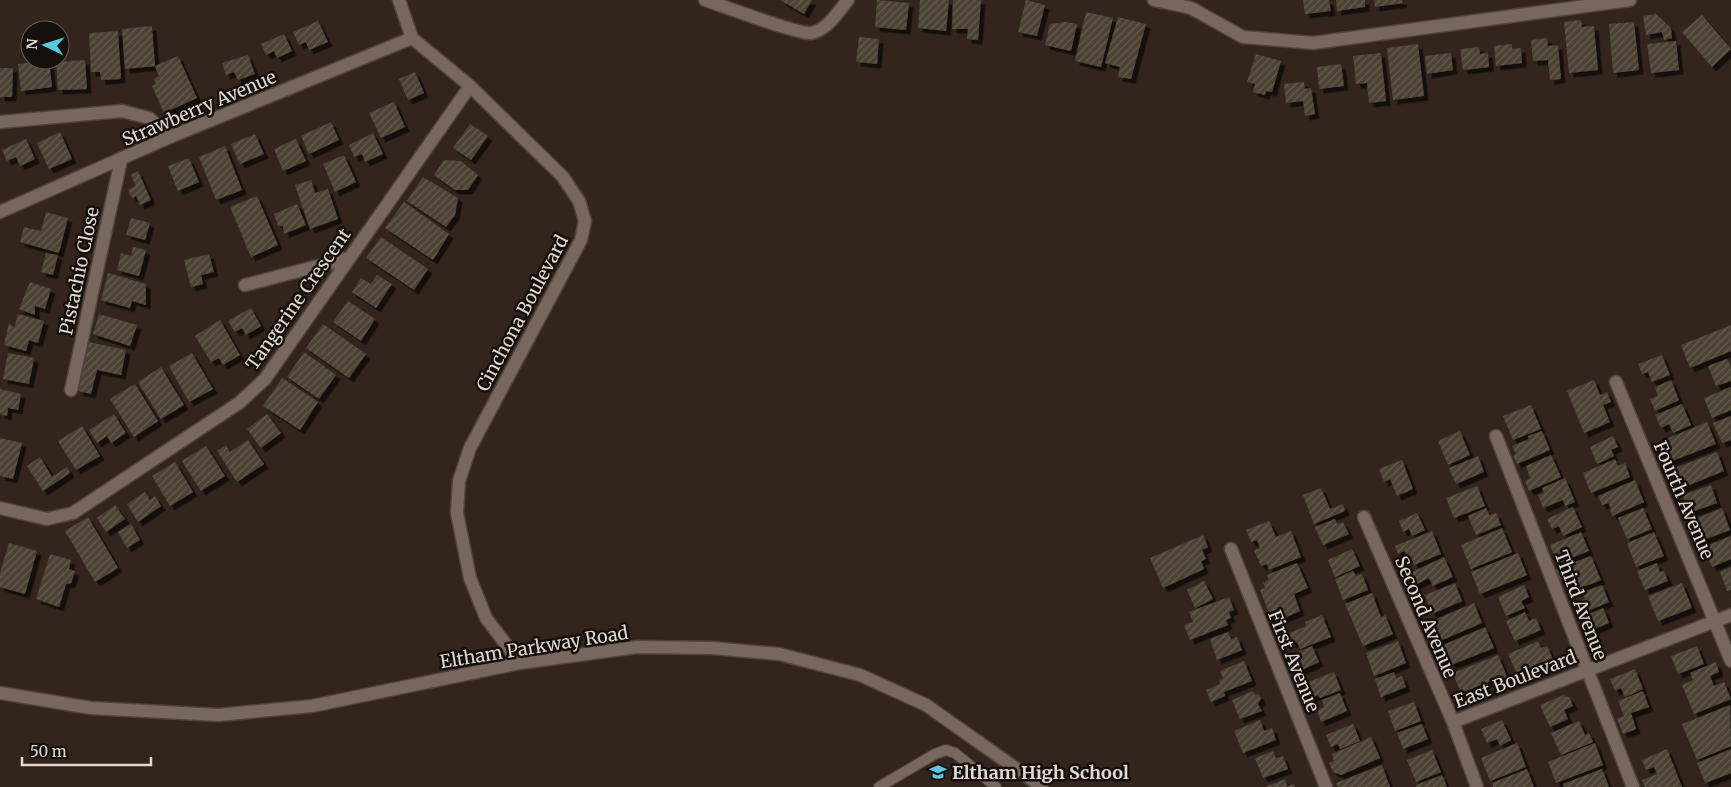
<svg xmlns="http://www.w3.org/2000/svg" width="1731" height="787" font-family="Merriweather,serif">
  <defs>
    <pattern id="building-hatch" width="6" height="6" patternUnits="userSpaceOnUse" patternTransform="scale(1.25)"><rect width="6" height="6" fill="#4b4334"/><path d="M-1 1l2-2M0 6l6-6M5 7l2-2" fill="none" stroke="#655d50"/></pattern>
    <filter id="shadow"><feDropShadow dx="4.5" dy="4.5" stdDeviation="0" flood-color="#0009"/></filter>
  </defs>
  <rect width="100%" height="100%" fill="#33251d"/>
  <path fill="url(#building-hatch)" filter="url(#shadow)" d="M780 0H812L804 14Z
    M877 0 909 3 906 30 875 27Z
    M920 0H949L946 31 918 28Z
    M953 0H981L978 40 967 39 968 29H952Z
    M1026 0 1045 5 1037 36 1018 32Z
    M1303 0H1329L1331 11 1305 14Z
    M1336 0H1365V7L1337 11Z
    M1374 0H1402L1403 3 1375 7Z
    M1086 12 1113 18 1101 67 1075 61Z
    M1656 14 1671 28 1672 38 1664 40 1662 32 1646 35 1643 16Z
    M1702 15 1731 49 1712 67 1682 32Z
    M1118 17 1146 24 1131 79 1118 77 1120 67 1105 63Z
    M1581 20 1582 27 1594 26 1598 70 1569 73 1564 22Z
    M318 21 328 42 309 50 306 42 299 45 293 32Z
    M1065 22 1077 24 1071 51 1045 45 1050 24Z
    M1634 22 1639 70 1613 73 1609 24Z
    M152 26 155 66 125 69 122 29Z
    M118 31 121 79 101 80 100 72H91L89 33Z
    M284 34 292 51 277 58 274 51 266 55 261 44Z
    M859 37 879 39 877 64 856 62Z
    M1547 38 1548 46 1558 45 1561 79 1550 80 1548 60 1533 61 1531 40Z
    M1676 41 1679 70 1651 73 1647 44Z
    M1418 44 1424 96 1393 100 1387 48Z
    M1512 44V49L1521 48 1522 63 1496 66 1494 46Z
    M1479 47 1480 54 1488 53 1489 67 1463 70 1460 49Z
    M1381 53 1386 101 1369 103 1367 83 1356 84 1353 56Z
    M1451 53 1453 70 1427 74 1425 56Z
    M1256 54 1281 61 1272 92 1266 91 1265 95 1253 92 1255 84 1247 82Z
    M248 55 255 74 238 80 234 72 226 75 222 63Z
    M178 56 197 98 164 113 152 86 156 84 154 79 159 76 155 66Z
    M85 60 87 89 58 90 56 62Z
    M49 61 52 87 21 91 18 64Z
    M1341 64 1344 86 1319 89 1317 67Z
    M0 68H13L12 97H0Z
    M415 72 424 93 408 100 399 79Z
    M1304 82 1305 89 1311 88 1315 114 1305 116 1303 101 1286 103 1284 84Z
    M394 102 405 127 381 138 369 113Z
    M331 122 339 140 309 154 301 136Z
    M470 124 488 136 471 160 453 148Z
    M60 132 72 159 49 169 37 143Z
    M373 133 383 154 365 162 362 154 354 157 349 145Z
    M255 134 264 154 240 164 231 144Z
    M26 139 35 159 20 166 16 157 7 161 2 150Z
    M296 139 306 161 283 171 274 149Z
    M225 146 242 190 216 200 199 157Z
    M344 155 356 182 335 192 323 164Z
    M189 158 199 182 178 191 168 166Z
    M444 160 461 161 478 175 468 190H455L434 175Z
    M138 171 151 200 140 205 136 196 132 198 128 190 136 186 131 175Z
    M423 177 458 198 455 215 446 227 407 201Z
    M311 180 315 193 328 189 338 219 310 229 295 185Z
    M257 196 278 245 251 257 230 207Z
    M404 202 449 234 433 260 385 228Z
    M297 204 306 225 284 234 283 226H278L274 214Z
    M46 212 68 218 59 253 20 242 24 227 41 231Z
    M131 218 150 223 145 240 126 235Z
    M381 237 428 269 414 290 366 258Z
    M133 247 146 250 139 276 117 270 121 253 131 256Z
    M46 253 58 255 53 275 41 272Z
    M209 254 214 272 201 275 203 284 191 287 184 260Z
    M108 273 146 284V305L132 301 130 308 101 300Z
    M377 275 392 284 376 308 352 292 361 278 371 284Z
    M30 282 51 289 45 309 35 306V315L19 309Z
    M348 301 375 319 361 341 333 322Z
    M251 308 261 326 246 335 242 328 235 332 228 321Z
    M18 314 44 321 38 343 29 340 26 351 4 345 9 323 14 328Z
    M99 314 137 325 130 346 93 334Z
    M220 320 240 355 223 365 219 358 211 362 195 336Z
    M323 324 366 354 349 378 306 348Z
    M1731 325V351L1690 368 1681 345Z
    M89 342 126 350 121 375 97 370 91 394 78 391Z
    M304 352 336 375 319 399 287 377Z
    M8 353 34 358 29 384 3 379Z
    M192 353 213 389 189 402 169 366Z
    M1662 355 1670 375 1652 382 1648 372 1642 374 1638 364Z
    M1727 359 1731 366V381L1716 386 1708 366Z
    M161 367 184 405 161 419 138 382Z
    M282 378 318 402 300 430 263 406Z
    M1594 380 1600 395 1607 392 1611 402 1603 405 1610 422 1584 433 1567 391Z
    M1671 380 1679 400 1655 411 1650 399 1658 396 1655 387Z
    M135 384 158 421 134 437 110 399Z
    M1731 387V410L1712 418 1704 398Z
    M0 389 21 394 18 410 8 408 7 416 0 414Z
    M1682 404 1691 425 1673 433 1669 424 1661 428 1655 415Z
    M1531 405 1541 429 1513 440 1503 416Z
    M114 414 126 433 111 443 107 436 97 443 89 430Z
    M267 414 281 433 261 448 247 429Z
    M1731 416V440L1722 443 1713 423Z
    M1707 422 1716 444 1667 463 1659 442Z
    M82 426 100 456 76 470 58 441Z
    M1460 431 1470 455 1448 465 1438 441Z
    M1542 431 1550 450 1517 464 1513 456 1516 454 1512 446 1529 439 1528 436Z
    M1613 436 1618 447 1611 450 1614 456 1597 464 1590 447Z
    M0 438 22 443 13 479 0 476Z
    M248 440 264 464 237 482 217 451 226 445 230 452Z
    M206 446 225 476 201 491 182 461Z
    M1717 452 1724 471 1677 490 1670 470Z
    M1551 455 1561 477 1529 491 1525 481 1530 478 1526 466Z
    M1478 456 1484 472 1456 484 1449 468Z
    M40 457 52 477 67 467 70 473 43 491 27 466Z
    M1615 459 1618 466 1625 463 1630 477 1591 493 1583 473Z
    M1402 460 1413 489 1397 496 1390 479 1384 482 1379 469Z
    M175 462 193 492 170 506 152 476Z
    M1565 478 1575 502 1565 506 1563 500 1543 508 1538 495 1544 493 1542 488Z
    M1635 480 1644 502 1612 516 1609 503 1602 505 1598 496Z
    M1711 485 1717 503 1689 513 1683 495Z
    M1477 486 1485 506 1454 518 1446 498Z
    M1321 488 1330 509 1343 504 1345 511 1314 524 1303 495Z
    M145 492 150 500 155 496 161 506 138 522 127 504Z
    M115 505 125 519 106 532 97 518Z
    M1573 507 1582 527 1563 536 1559 526 1552 529 1547 519Z
    M1486 508 1489 515 1496 513 1501 525 1476 535 1468 516Z
    M1643 508 1652 529 1627 539 1618 518Z
    M1722 508 1730 530 1698 542 1690 521Z
    M1417 513 1425 530 1412 536 1409 529 1403 532 1399 521Z
    M88 517 118 568 95 582 65 531Z
    M1335 519 1337 524 1343 522 1349 534 1323 545 1315 527Z
    M1269 521 1276 537 1291 531 1301 557 1269 570 1267 564 1261 566 1254 550 1260 548 1257 540 1251 542 1246 530Z
    M131 524 140 540 127 548 118 532Z
    M1502 528 1512 552 1471 569 1461 545Z
    M1432 531 1441 554 1414 565 1411 557 1407 559 1405 551 1398 554 1395 546Z
    M1581 532 1589 551 1561 562 1558 554 1554 555 1550 545Z
    M1654 532 1664 556 1636 567 1627 543Z
    M1203 535 1208 547 1202 550 1206 559 1201 561 1204 569 1163 588 1150 558Z
    M1731 536V559L1712 567 1704 547Z
    M9 543 37 551 25 594 0 587V573Z
    M1352 549 1360 566 1335 577 1328 560Z
    M1518 553 1527 575 1480 594 1471 572Z
    M50 554 71 560 69 569 75 571 71 583 66 584 59 607 36 599Z
    M1591 556 1601 580 1576 590 1574 585 1570 586 1567 579 1561 582 1556 569Z
    M1444 557 1453 577 1433 586 1429 578 1415 585 1410 573Z
    M1297 563 1308 588 1294 594 1300 611 1282 619 1269 613 1260 590 1265 588 1263 583 1269 580 1267 575Z
    M1657 563 1660 572 1664 571 1668 581 1645 590 1637 571Z
    M1731 567V590L1727 591 1720 572Z
    M1353 571 1356 576 1362 574 1368 590 1343 600 1335 579Z
    M1204 581 1213 599 1195 608 1187 590Z
    M1455 583 1462 601 1432 614 1425 595Z
    M1682 583 1692 608 1658 621 1648 596Z
    M1524 585 1529 597 1521 601 1525 608 1506 616 1498 597Z
    M1602 585 1609 602 1583 613 1578 601 1585 599 1583 592Z
    M1372 593 1381 617 1385 615 1393 634 1363 646 1345 604Z
    M1229 597 1234 610 1229 612 1231 618 1226 620 1228 625 1190 640 1184 625 1193 622 1189 612Z
    M1474 603 1482 623 1440 641 1432 621Z
    M1603 608 1609 623 1592 630 1587 615Z
    M1525 612 1529 621 1536 618 1541 630 1515 641 1506 621Z
    M1322 615 1331 637 1300 649 1297 642 1291 644 1287 634 1306 626 1305 622Z
    M1485 627 1494 648 1451 665 1443 645Z
    M1228 632 1231 639 1237 637 1242 650 1217 660 1210 639Z
    M1398 641 1406 663 1374 676 1366 653Z
    M1538 641 1541 648 1547 646 1553 659 1517 674 1508 654Z
    M1312 646 1319 662 1298 672 1295 663 1288 666 1285 658Z
    M1697 646 1704 664 1678 674 1671 656Z
    M1498 655 1508 679 1493 686 1491 681 1461 693 1453 673Z
    M1244 661 1252 681 1224 692 1225 696 1211 702 1206 690 1220 684 1219 680 1223 679 1220 671Z
    M1716 662 1719 672 1710 676 1714 686 1724 682 1731 699 1694 714 1682 685 1693 680 1690 673Z
    M1635 669 1643 689 1625 697 1621 688 1615 691 1610 679Z
    M1334 672 1341 690 1320 698 1318 695 1311 698 1306 683Z
    M1394 672 1396 678 1402 676 1406 687 1381 697 1375 679Z
    M1253 691 1255 695 1259 694 1261 699 1258 704 1262 711 1240 719 1232 700Z
    M1643 691 1649 707 1631 713 1636 729 1623 734 1617 719 1624 716 1618 701Z
    M1340 693 1347 711 1321 722 1317 710 1324 707 1322 700Z
    M1564 695 1570 698 1573 706 1564 710 1568 719 1550 727 1540 705Z
    M1414 702 1421 721 1395 731 1388 711Z
    M1730 705 1731 746 1697 760 1682 724Z
    M1260 720 1264 731 1272 728 1276 740 1243 753 1234 731Z
    M1502 720 1511 740 1500 746 1497 739 1487 743 1481 729Z
    M1579 721 1585 735 1589 733 1593 742 1561 755 1551 733Z
    M1353 724 1360 741 1340 749 1338 744 1331 747 1326 735Z
    M1422 724 1428 739 1403 749 1397 733Z
    M1371 737 1380 758 1341 775 1333 772 1329 763 1334 761 1332 754Z
    M1517 743 1526 767 1490 781 1481 758Z
    M1595 743 1603 765 1556 783 1548 762Z
    M1667 749 1682 787H1645L1642 780 1657 774 1654 767 1646 770 1642 760Z
    M1731 749V773L1705 783 1697 763Z
    M1432 750 1441 772 1416 782 1407 760Z
    M1273 751 1276 758 1283 756 1288 769 1263 778 1255 758Z
    M1382 765 1390 787H1338L1336 783Z
    M1527 769 1534 787H1493L1492 783Z
    M1602 769 1609 787H1564L1563 784Z
    M1442 775 1447 787H1416V785Z
    M1285 779 1287 786 1294 784 1295 787H1265Z"/>
  <g fill="none" stroke-linecap="round" stroke-linejoin="round">
    <g stroke="#4f433c" stroke-width="12">
      <path id="service" d="M879 787 935 754 946 750 955 753 996 787"/>
    </g>
    <g stroke="#4f433c" stroke-width="15">
      <path id="minor" d="M399 0 412 38 470 86 563 177 579 201 585 221 581 240 470 448 459 481 457 513 470 578 486 618 520 663
        M705 0C723 6 799 35 812 33 828 29 838 12 848 0
        M1154 0 1191 8 1243 37 1313 43 1630 0
        M0 122 122 111 149 118 170 137
        M0 212 170 137 412 38
        M245 285 349 258
        M1616 382 1731 661
        M71 390 121 160
        M1496 436 1633 787
        M0 508 47 519 73 513 239 403 265 379 470 86
        M1364 517 1453 722 1477 787
        M1231 549 1326 787
        M1453 722 1731 615"/>
    </g>
    <g stroke="#4f433c" stroke-width="15">
      <path id="tertiary" d="M0 693 91 708 218 715 312 706 520 663 637 647 712 648 779 654 860 675 926 705 1042 787"/>
    </g>
    <use href="#service" stroke="#78675e" stroke-width="10"/>
    <use href="#minor" stroke="#78675e" stroke-width="12"/>
    <use href="#tertiary" stroke="#78675e" stroke-width="12"/>
  </g>
  <defs>
    <g id="school-bare" transform="scale(1.35)"><path d="M0-5L7-2L0 1L-7-2ZM-4 1L0 2.5L4 1V4Q0 6-4 4Z" fill="#57c9e3" stroke="#16100c" stroke-width="2.5" paint-order="stroke"/></g>
  </defs>
  <g fill-rule="evenodd">
    <use href="#school-bare" x="938" y="772"/>
  </g>
  <g text-anchor="middle" dominant-baseline="central" stroke-width="5" stroke-linejoin="round" paint-order="stroke">
    <g font-size="18" fill="#e2d8d3" stroke="#16100c">
      <text transform="translate(199 108) rotate(-23)">Strawberry Avenue</text>
      <text transform="translate(79 271) rotate(-78)">Pistachio Close</text>
      <text transform="translate(298 299) rotate(-55)">Tangerine Crescent</text>
      <text transform="translate(522 313) rotate(-62)">Cinchona Boulevard</text>
      <text transform="translate(1684 500) rotate(67)">Fourth Avenue</text>
      <text transform="translate(1581 605) rotate(69)">Third Avenue</text>
      <text transform="translate(1426 617) rotate(67)">Second Avenue</text>
      <text transform="translate(534 647) rotate(-9)">Eltham Parkway Road</text>
      <text transform="translate(1294 661) rotate(68)">First Avenue</text>
      <text transform="translate(1515 679) rotate(-21)">East Boulevard</text>
    </g>
    <g font-size="18" font-weight="bold" fill="#e2d8d3" stroke="#16100c" text-anchor="start">
      <text x="952" y="772">Eltham High School</text>
    </g>
  </g>
  <g transform="translate(45 45) rotate(274)"><circle r="24" fill="#16100c" stroke="#68605c"/>
  <path d="M0-4L9 19L0 12L-9 19Z" fill="#57c9e3"/>
  <text y="-8" font-size="14" font-weight="bold" text-anchor="middle" fill="#e2d8d3">N</text>
  </g>
  <path d="M22 757v8h129v-8" fill="none" stroke="#e2d8d3" stroke-width="2.5"/>
  <text x="30" y="757" font-size="15" fill="#e2d8d3" stroke="#16100c" stroke-width="4" paint-order="stroke">50 m</text>
</svg>
